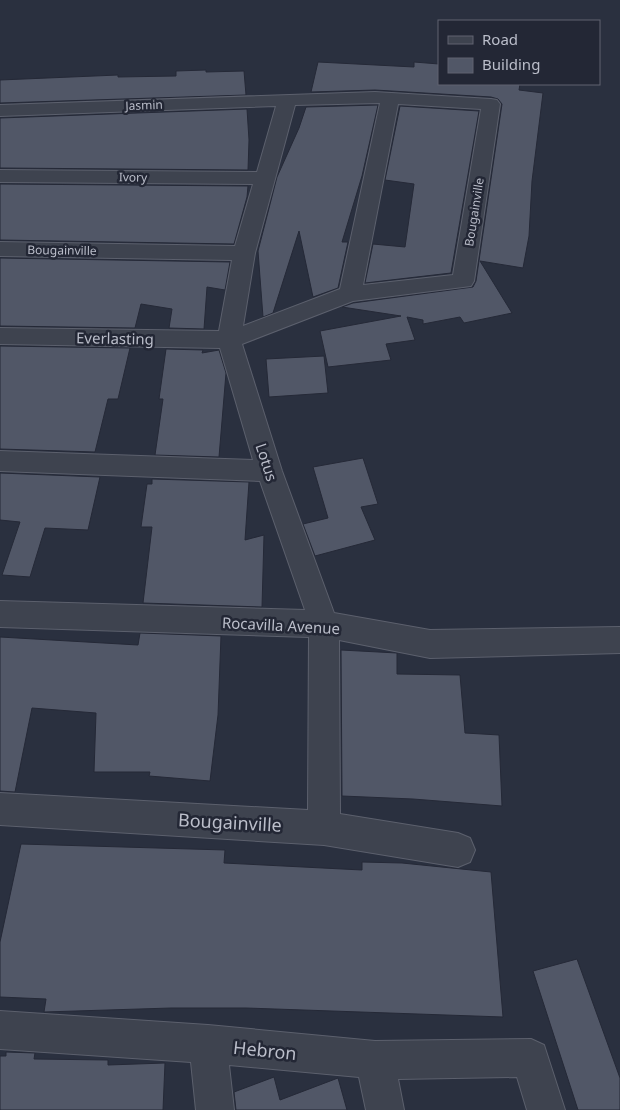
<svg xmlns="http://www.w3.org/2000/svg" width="620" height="1110" font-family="'Noto Sans',sans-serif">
  <rect width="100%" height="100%" fill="#2a303f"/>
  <path fill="#515767" stroke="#252937" d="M318 62 414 67V62L439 64V84H520L519 90 543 93 532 181 529 236 523 268 480 261 512 313 464 323 460 317 423 324V320L407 317 415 340 386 344 391 360 328 367 320 331 401 316 342 307 353 303 473 287 476 281 502 104 498 99 491 97 375 90 311 92Z
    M206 70V72L244 71 246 95 0 103V80L118 75V77L176 76V71Z
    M378 105 362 176 342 242H348L338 288 313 297 299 231 273 313 263 317 258 251 277 177 299 128 306 107Z
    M400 106 479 111 451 273 365 283 373 244 405 247 414 184 385 180Z
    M247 109 249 140 248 170 0 168V118Z
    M0 184 248 186 247 197 234 244 0 240Z
    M0 258 230 262 225 290 207 287 204 329 169 328 172 309 141 304 135 328 0 326Z
    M0 346 130 348 118 399H108L95 452 0 449Z
    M166 349 203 350 202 353 219 350 226 373 219 457 155 455 163 399H159Z
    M324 356 328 393 269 397 266 359Z
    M363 458 378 504 361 507 375 540 315 556 303 524 328 518 313 467Z
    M0 473 100 477 88 530 45 528 30 577 2 575 20 522 0 520Z
    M152 479 249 482 245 540 264 535 262 607 143 603 152 527H141L147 484H152Z
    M140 633 221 636 218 715 210 781 149 776 150 772H94L96 713 32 708 15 792 0 791V637L138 645Z
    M341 650 397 653V674L460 675 465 733 499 735 502 806 413 799 342 796Z
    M21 844 225 850 224 863 362 870V862L402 863 491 872 503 1017 246 1008H171L44 1012 46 999 0 997V942Z
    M577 959 620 1078V1110H578L533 971Z
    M6 1052 35 1053 34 1059 108 1060V1065L165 1063 163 1110H0V1056H6Z
    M274 1077 280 1100 338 1078 347 1110H236L234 1092Z"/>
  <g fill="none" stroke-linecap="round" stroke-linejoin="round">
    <g stroke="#5c606d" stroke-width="2">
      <path id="street" d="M375 92 491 99 497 100 500 104 474 281 471 286 353 301 242 344 282 471 334 613 430 630 620 627V653L430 658 339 640 340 814 458 833 470 838 475 850 470 862 458 867 324 845 0 825V793L308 810 309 637 0 627V601L305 610 260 481 0 471V451L253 460 220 348 0 344V328L219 331 232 260 0 256V242L235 246 253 184 0 182V170L257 172 276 106 0 116V105ZM380 103 340 289 243 326 255 253 295 105ZM398 104 481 109 453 275 363 285Z
        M0 1011 208 1025 375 1041 531 1039 544 1045 565 1110H527L517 1077 398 1079 404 1110H366L359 1077 229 1065 234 1110H196L191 1062 0 1049Z"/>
    </g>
    <use href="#street" fill="#3e434f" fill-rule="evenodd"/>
  </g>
  <g text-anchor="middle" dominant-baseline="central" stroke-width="5" stroke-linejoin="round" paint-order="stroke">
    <g font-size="12" fill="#bbbeca" stroke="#232735">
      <text transform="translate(144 105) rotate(-2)">Jasmin</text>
      <text transform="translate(133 177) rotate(1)">Ivory</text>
      <text transform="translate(474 212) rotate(-81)">Bougainville</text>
      <text transform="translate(62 250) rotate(1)">Bougainville</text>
    </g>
    <g font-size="15" fill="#bbbeca" stroke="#232735">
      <text transform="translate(115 338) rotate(1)">Everlasting</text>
      <text transform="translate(267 462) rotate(72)">Lotus</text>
      <text transform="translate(281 625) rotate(3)">Rocavilla Avenue</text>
    </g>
    <g font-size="18" fill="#bbbeca" stroke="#232735">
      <text transform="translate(230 822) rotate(3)">Bougainville</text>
      <text transform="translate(265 1050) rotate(6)">Hebron</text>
    </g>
  </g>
  <rect x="438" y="20" width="162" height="65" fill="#232735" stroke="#606371"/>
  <rect x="448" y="36" width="25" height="8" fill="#3e434f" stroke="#606371"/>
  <text x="482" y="45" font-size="15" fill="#bbbeca">Road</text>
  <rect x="448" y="58" width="25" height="15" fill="#515767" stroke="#606371"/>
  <text x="482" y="70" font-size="15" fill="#bbbeca">Building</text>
</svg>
